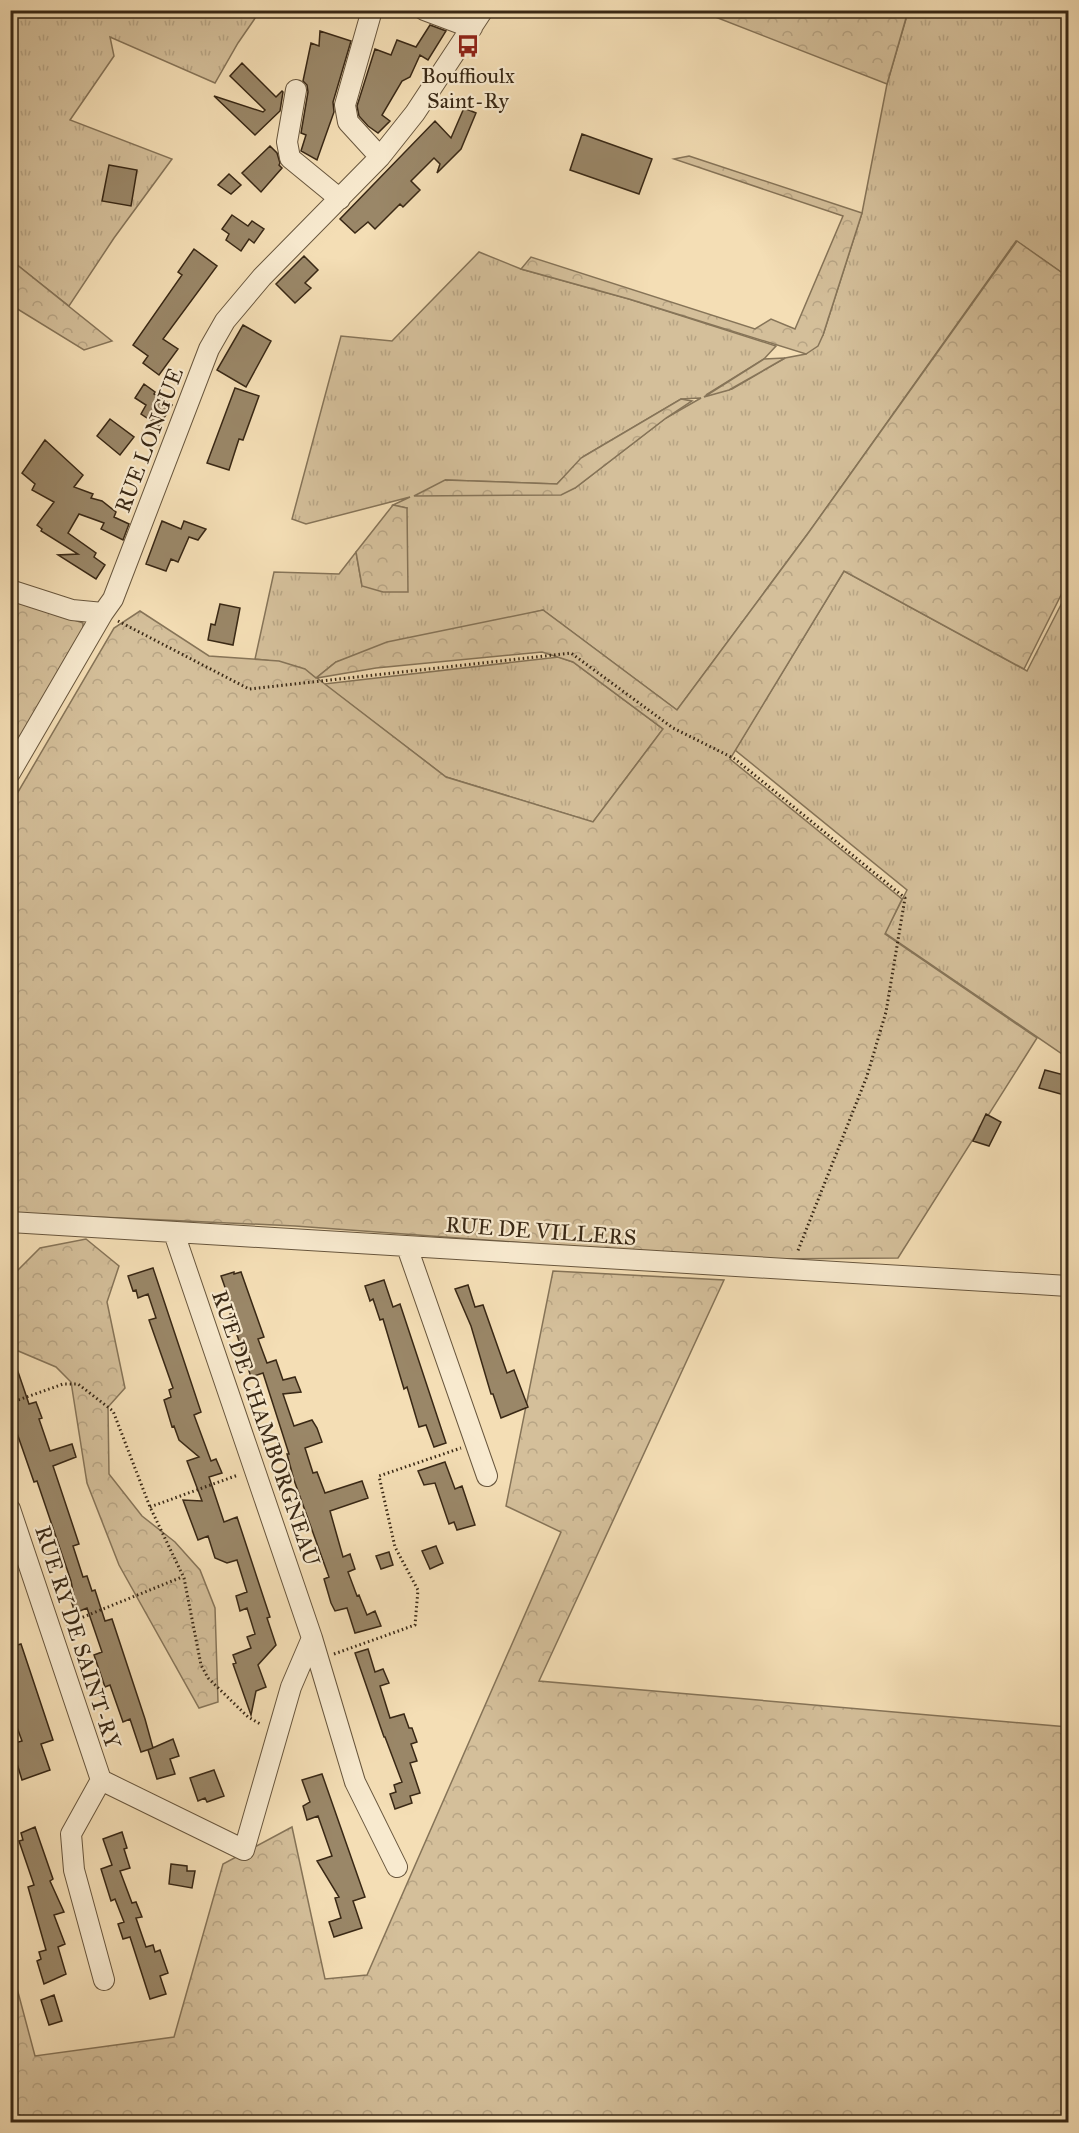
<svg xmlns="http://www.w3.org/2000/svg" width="1079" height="2133" font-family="'IM FELL Great Primer',serif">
  <defs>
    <pattern id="grass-tufts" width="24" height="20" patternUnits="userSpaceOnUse" patternTransform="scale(1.5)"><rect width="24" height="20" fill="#d4bf9a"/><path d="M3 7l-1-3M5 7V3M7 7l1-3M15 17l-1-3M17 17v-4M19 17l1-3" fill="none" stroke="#b7a484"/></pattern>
    <pattern id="forest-crowns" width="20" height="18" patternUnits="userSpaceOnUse" patternTransform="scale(1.5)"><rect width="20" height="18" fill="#d4bf9a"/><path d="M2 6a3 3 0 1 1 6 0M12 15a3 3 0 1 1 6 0" fill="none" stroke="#b7a484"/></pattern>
  </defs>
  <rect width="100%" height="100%" fill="#f4deb5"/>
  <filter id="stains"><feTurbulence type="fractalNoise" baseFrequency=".00333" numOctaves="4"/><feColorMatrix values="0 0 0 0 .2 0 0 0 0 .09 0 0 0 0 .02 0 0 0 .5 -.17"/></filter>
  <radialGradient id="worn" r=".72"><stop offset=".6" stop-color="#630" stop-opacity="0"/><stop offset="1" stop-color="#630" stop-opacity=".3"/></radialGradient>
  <path fill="url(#grass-tufts)" stroke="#867458" stroke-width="1.5" fill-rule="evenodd" d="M10 11H260L238 43 215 83 110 37 114 56 70 120 172 159 114 238 69 306 11 260Z
    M896 11H1068V277L1016 241 809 532 677 710 543 610 336 662 316 678C298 664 277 661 255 659L274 572 339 574 356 552 362 586 407 508 393 505 410 497 306 524 292 519 341 336 392 341 479 252 521 269 629 299 776 346 764 359 706 395 732 389 785 358 806 354 823 335 862 213 887 84 906 19ZM701 398 666 418 575 488 445 480 557 484 584 456 681 399Z
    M844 571 1027 671 1068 591V1058L885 933 907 890 735 750Z
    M559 657 573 662 663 729 593 822 446 777 324 684Z"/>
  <path fill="url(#forest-crowns)" stroke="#867458" stroke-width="1.5" fill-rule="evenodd" d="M896 10 906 18 887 84 700 11Z
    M689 156 862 213 823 335 818 346 806 354 629 299 521 269 531 257 755 329 771 319 795 329 843 216 674 159Z
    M1017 241 1068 277V581L1024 669 844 571 730 759 902 899 885 934 1037 1038 898 1258 744 1259 295 1226 11 1213V804L114 628 140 611 209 656 279 661 305 669 316 678 336 662 387 642 543 610 677 710 809 532ZM542 652 573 662 663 729 593 822 446 777 317 678 376 668Z
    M11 260 112 341 84 350 11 305Z
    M785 358 729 390 704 397 764 359Z
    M681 399 692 401 666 418 575 488 561 495 414 496 445 480 557 484 581 458Z
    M393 505 407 508 408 592H383L362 586 356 552Z
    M11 598 83 623V629L11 752Z
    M86 1239 119 1266 107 1302 125 1388 108 1407 109 1474 142 1516 175 1542 200 1570 215 1608 218 1702 199 1708 119 1565 87 1483 71 1382 56 1367 16 1350 11 1346V1277L40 1248Z
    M553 1271 724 1280 539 1681 1068 1727V2122H11L10 1962 35 2056 174 2037 223 1864 292 1827 325 1979 367 1975 561 1532 506 1506Z"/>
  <path fill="#9a8768" stroke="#392815" stroke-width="1.5" d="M430 25 446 31 428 60 420 55 410 77 402 81 382 115 390 121 378 133 368 126 359 116 357 106 375 49 391 55 397 40 416 47Z
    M320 31 351 41 333 102 334 112 317 160 301 151 306 135 301 133 308 92 307 85 303 81 311 43 319 46Z
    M242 63 276 97 282 91 283 92 280 111 255 135 214 96 263 112 265 110 230 76Z
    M464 108 476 113 461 149 437 173 440 164 434 158 411 181 420 190 403 207 400 204 375 229 368 222 355 233 340 219 435 121 451 138Z
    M582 134 652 159 639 194 570 170Z
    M270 146 277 153 280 163 279 165 282 168 261 192 242 173Z
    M109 165 137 170 131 206 102 201Z
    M229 174 241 185 231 194 218 185Z
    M232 215 248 226 252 221 264 229 254 243 249 239 241 251 226 240 229 234 222 229Z
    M194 249 217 266 163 339 178 349 159 375 143 363 148 356 133 345 182 275 178 272Z
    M304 256 318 270 305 283 311 288 295 303 276 284Z
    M243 325 271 341 246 387 217 370Z
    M144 384 155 392 154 394 172 405 159 426 141 414 146 405 135 398Z
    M235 388 259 396 243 440 239 439 229 470 207 463Z
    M110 419 134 437 120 455 97 436Z
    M45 440 83 475 74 487 93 494 91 498 102 501 116 512 114 517 129 524 123 540 101 529 104 523 79 514 68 533 96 553 94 557 105 565 96 579 58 555 78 554 41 531 42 529 37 525 54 502 32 490 35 484 22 473Z
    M162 521 181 529 184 521 206 529 198 540 189 537 178 562 171 559 166 571 146 564Z
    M220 604 240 608 233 645 208 640 211 624 215 625Z
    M1045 1070 1068 1076V1096L1039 1088Z
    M986 1114 1001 1122 989 1146 973 1141Z
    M153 1268 201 1412 194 1415 211 1461 216 1459 222 1473 209 1477 224 1522 237 1517 264 1599 270 1617 267 1618 276 1645 258 1665 266 1687 256 1691 251 1715 233 1664 236 1663 233 1655 251 1648 247 1637 255 1634 247 1608 240 1611 236 1596 247 1592 237 1560 227 1563 215 1558 208 1536 198 1540 183 1500 202 1501 187 1461 199 1457 179 1440 174 1426 172 1427 164 1400 171 1397 169 1390 173 1388 149 1320 156 1318 148 1294 138 1298 136 1290 133 1291 128 1276Z
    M234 1272V1274L241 1272 264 1337 258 1339 267 1363 276 1360 283 1380 295 1377 301 1392 283 1394 294 1426 312 1420 317 1428 322 1442 305 1448 313 1473 317 1472 325 1493 362 1481 368 1498 330 1511 343 1557 350 1554 355 1569 348 1572 357 1596 359 1595 367 1615 375 1611 381 1626 355 1633 347 1608 335 1611 331 1603 324 1579 329 1577 294 1480 287 1454H289L263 1373 251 1377 230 1314 234 1313 221 1276Z
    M384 1280 393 1307 400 1304 446 1443 434 1447 426 1425 419 1427 407 1387 404 1389 383 1319 380 1320 373 1299 370 1301 365 1286Z
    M468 1285 475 1307 483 1305 507 1373 514 1370 528 1407 501 1418 493 1394H491L471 1326 455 1289Z
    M10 1357H13L29 1404 36 1402 42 1418 39 1419 50 1451 72 1444 76 1457 53 1466 79 1544 73 1546 83 1577 87 1576 92 1591 95 1590 105 1621 112 1619 145 1719 153 1748 141 1752 130 1719 123 1722 110 1685 105 1687 94 1655 102 1652 87 1608 75 1613 70 1597 74 1596 71 1581 37 1481 34 1482 10 1413Z
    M445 1462 455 1489 462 1486 475 1525 457 1530 454 1522 449 1524 435 1483 424 1485 418 1471Z
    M436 1546 443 1563 430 1569 422 1551Z
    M389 1552 393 1565 381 1569 376 1556Z
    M21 1644 53 1740 41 1744 50 1770 22 1780 11 1744 22 1741 10 1708V1647Z
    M368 1649 375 1672 383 1669 389 1683 380 1686 390 1718 404 1714 409 1728H412L417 1742 411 1744 417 1761 410 1763 420 1793 410 1796 412 1803 395 1809 390 1794 396 1792 394 1785 402 1782 385 1737H384L355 1653Z
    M173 1739 179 1756 170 1759 175 1774 157 1779 148 1750Z
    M214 1770 224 1796 207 1802 205 1798 198 1801 190 1778Z
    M322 1774 365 1897 353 1901 362 1928 334 1937 329 1922 341 1918 335 1898 339 1897 317 1861 332 1856 318 1816 307 1820 303 1806 310 1802 302 1780Z
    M35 1827 53 1879 50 1881 64 1912 54 1915 65 1944 58 1947 66 1974 44 1984 37 1961 41 1959 39 1952 46 1950 28 1887 34 1885 19 1841 23 1840 21 1833Z
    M122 1832 127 1848 124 1849 130 1868 120 1871 132 1903 136 1902 142 1917 136 1918 146 1947 153 1945 155 1952 160 1950 168 1973 160 1976 166 1994 150 1999 130 1937 123 1939 118 1924 124 1922 115 1899 111 1901 101 1869 112 1865 103 1839Z
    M171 1864 187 1866V1871H195L192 1888 169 1884Z
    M54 1995 62 2021 49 2025 41 2000Z"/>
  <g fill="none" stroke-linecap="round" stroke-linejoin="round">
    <g stroke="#68563d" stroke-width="22">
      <path id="minor" d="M372 10 345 105 348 122 380 157
        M424 10 472 28
        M296 90 287 142 290 158 340 199
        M10 590 72 610 103 613
        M10 773 103 613 113 599 209 349 225 321 262 277 380 157 415 113 483 10
        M10 1222 1068 1286
        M407 1247 487 1476
        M10 1509 101 1780 71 1834 74 1870 104 1980
        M312 1638 355 1782 397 1867
        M101 1780 244 1850 291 1687 312 1638 174 1233"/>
    </g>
    <path stroke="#392815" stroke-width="3" stroke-dasharray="1.5 3" stroke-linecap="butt" d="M118 621 249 689 571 653 673 728 735 759 905 898 886 1012 867 1076 797 1253
      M10 1403 63 1384H78L113 1411 150 1507 184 1578 201 1665 208 1678 248 1717 262 1725
      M150 1507 238 1475
      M66 1624 182 1577
      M334 1654 415 1625 418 1590 395 1547 379 1476 461 1448
      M10 2118 19 2116 92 2122"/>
    <use href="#minor" stroke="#f8eacf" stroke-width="20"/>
  </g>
  <defs>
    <g id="bus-bare" transform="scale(1.8)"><path d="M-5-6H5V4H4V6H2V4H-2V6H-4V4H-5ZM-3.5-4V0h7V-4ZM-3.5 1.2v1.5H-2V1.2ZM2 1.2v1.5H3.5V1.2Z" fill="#8f2418" stroke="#f8eacf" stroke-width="2.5" paint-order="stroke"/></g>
  </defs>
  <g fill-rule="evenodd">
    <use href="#bus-bare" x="468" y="46"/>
  </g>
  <g text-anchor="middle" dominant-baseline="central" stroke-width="4.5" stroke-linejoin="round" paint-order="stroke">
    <g font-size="22" fill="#392815" stroke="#f8eacf">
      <text x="468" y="75">Bouffioulx<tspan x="468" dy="25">Saint-Ry</tspan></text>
    </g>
    <g font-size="22" fill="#392815" stroke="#f8eacf">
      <text transform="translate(149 440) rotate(-69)">RUE LONGUE</text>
      <text transform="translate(541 1231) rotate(4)">RUE DE VILLERS</text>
      <text transform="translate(266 1428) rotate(71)">RUE DE CHAMBORGNEAU</text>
      <text transform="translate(78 1637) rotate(72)">RUE RY DE SAINT-RY</text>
    </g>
  </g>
  <rect width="1079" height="2133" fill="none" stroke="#f4deb5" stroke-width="36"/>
  <rect x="12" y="12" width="1055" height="2109" fill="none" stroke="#392815" stroke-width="3"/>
  <rect x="18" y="18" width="1043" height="2097" fill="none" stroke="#392815" stroke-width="1.5"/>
  <rect width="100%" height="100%" filter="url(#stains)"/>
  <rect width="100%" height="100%" fill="url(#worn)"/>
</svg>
